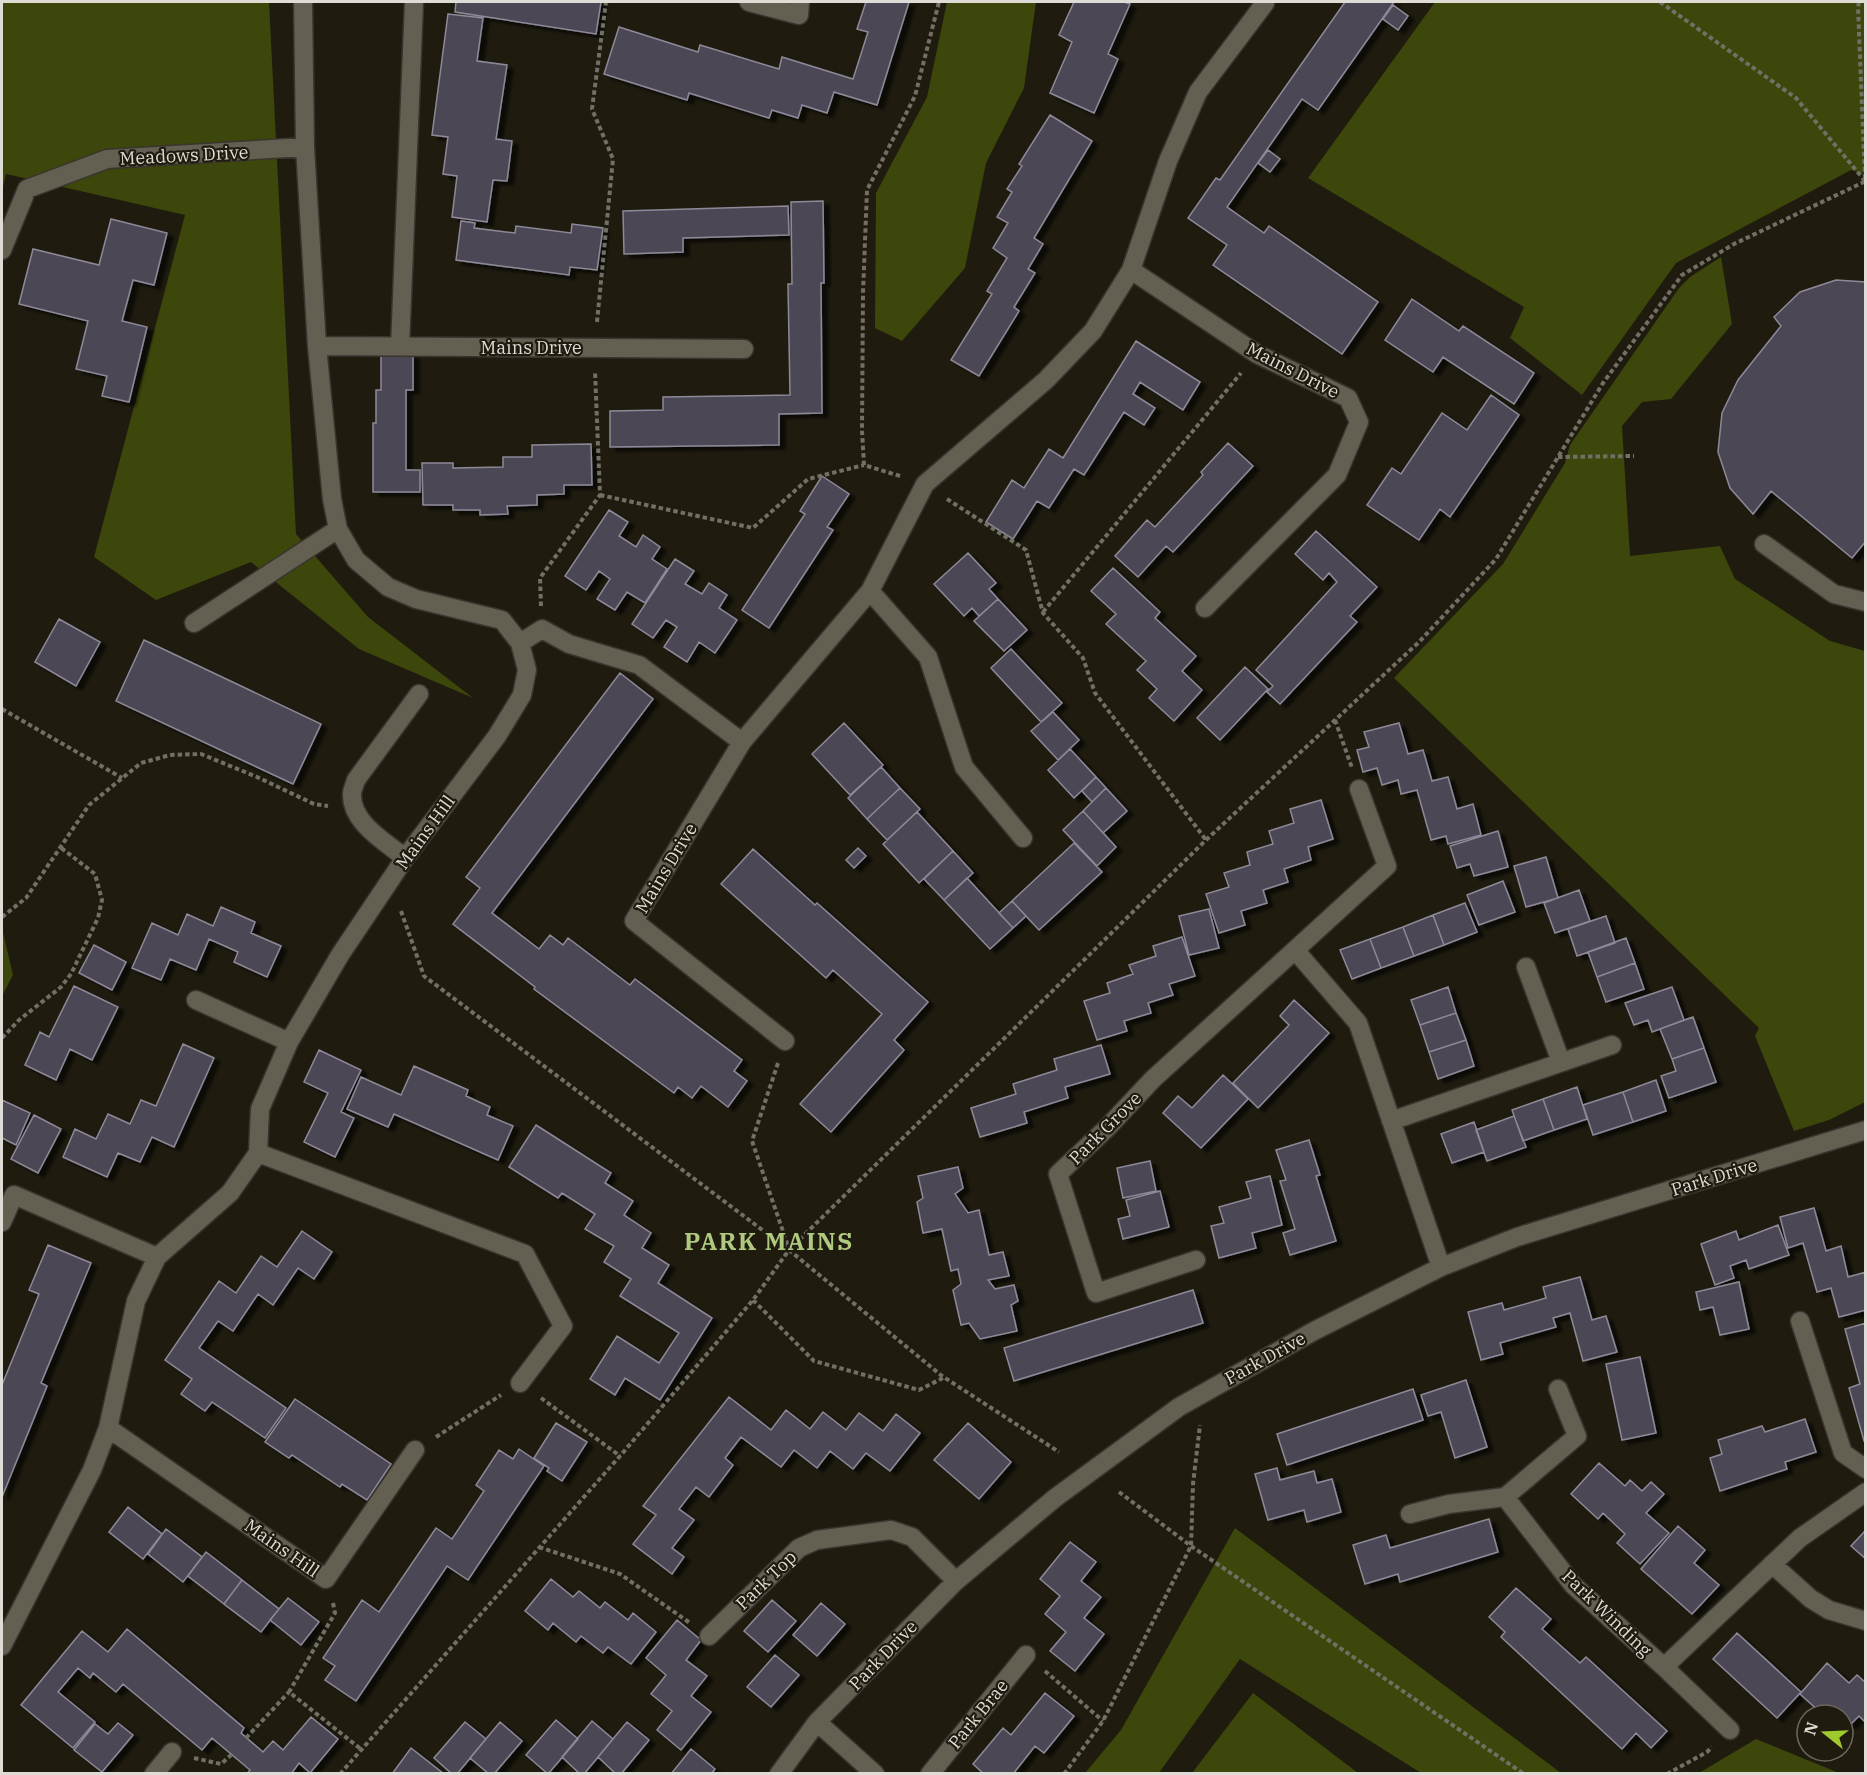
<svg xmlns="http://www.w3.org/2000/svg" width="1867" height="1775" font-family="'IBM Plex Serif',serif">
  <defs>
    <filter id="shadow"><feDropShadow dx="6" dy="4" stdDeviation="1.5" flood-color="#0009"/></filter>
  </defs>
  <rect width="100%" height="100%" fill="#1f1b0f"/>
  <path fill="#3d460b" d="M2 2H269L296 534 368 617 473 698 359 649 251 562 156 600 94 557 185 215 6 174 2 191Z
    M947 2H1036L1024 88 986 163 965 268 902 341 875 328 876 193 927 97Z
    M1435 2H1865V174L1851 170 1676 263 1582 395 1510 338 1524 307 1308 178Z
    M1721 257 1732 324 1671 399 1642 402 1622 426 1630 556 1720 546 1735 579 1830 641 1865 651V1102L1829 1120 1794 1131 1755 1036 1759 1028 1394 678 1503 564 1565 463 1570 445 1679 288 1690 277Z
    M2 928 13 975 2 996Z
    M1235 1528 1561 1773H1421L1240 1659 1159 1773H1085L1121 1730Z
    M1253 1693 1358 1773H1192Z
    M1756 1739 1839 1773H1699Z"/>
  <path fill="#4b4654" stroke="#8e8998" stroke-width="1.5" filter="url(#shadow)" d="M456 2H601L596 34 455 12Z
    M866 2H909L877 105 834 92 827 113 802 105 798 118 772 110 769 118 689 93 687 100 604 74 619 27 698 52 700 45 779 69 782 57 853 79 868 32 857 29Z
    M1074 2H1124L1130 4 1108 54 1118 59 1094 113 1050 93 1072 42 1059 35Z
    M1345 2H1394L1318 110 1302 99 1227 207 1264 233 1269 226 1378 302 1342 354 1213 265 1227 245 1188 218 1216 178 1220 180Z
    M1393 5 1408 16 1398 30 1383 19Z
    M448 14 483 18 477 61 507 65 496 139 512 141 507 181 493 180 487 222 452 217 457 176 443 174 448 137 432 135Z
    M1050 115 1092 141 1034 238 1043 244 1028 269 1035 273 1014 307 1019 311 979 376 951 360 992 294 987 291 1007 258 993 248 1008 223 997 217 1012 192 1007 189 1022 166 1019 164Z
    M1268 150 1280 159 1270 172 1258 163Z
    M823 201 824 283H821L822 413 779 414V445L610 447V411L663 410V397L790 395 788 284H792L791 202Z
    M788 206 789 235 683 238V252L624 254 623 211Z
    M111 219 167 233 154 285 133 280 122 321 147 327 129 402 102 396 107 376 76 369 88 321 19 304 33 249 99 265Z
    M461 221 475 223 474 228 515 233 516 226 571 233 572 224 603 228 597 270 570 267 569 275 456 260Z
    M1836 280 1866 282V541L1852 558 1771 491 1753 514 1730 488 1718 452 1722 413 1738 380 1781 326 1774 317 1800 292Z
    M1412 299 1459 331 1463 326 1534 373 1514 404 1443 357 1433 372 1385 340Z
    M1136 341 1200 382 1183 410 1140 382 1133 394 1155 408 1144 425 1124 412 1084 475 1074 469 1049 508 1037 501 1013 539 986 522 1012 480 1024 488 1049 449 1063 458Z
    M381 355H413V390H406V470H420V492H373V423H376V390H381Z
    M1491 395 1519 415 1450 517 1440 509 1419 540 1367 505 1392 468 1401 474 1442 413 1467 430Z
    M1228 443 1253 466 1173 552 1166 546 1138 577 1115 556 1147 520 1155 527 1203 475 1201 472Z
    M591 444 592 485H564V494L537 495V505L507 506 508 514 480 515V510H453V505H423L422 463H453V468L503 467V457H532V445Z
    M822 476 849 494 827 527 833 530 769 628 742 610 805 514 800 511Z
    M609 510 628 522 619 536 636 547 643 535 660 547 652 559 667 569 645 603 627 592 615 610 597 599 610 579 599 571 586 590 565 576Z
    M1316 531 1377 587 1350 616 1357 622 1280 704 1267 692 1273 686 1256 670 1337 582 1329 573 1323 580 1295 554Z
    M968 553 996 583 989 589 998 599 979 616 972 608 964 616 934 584Z
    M675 559 694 571 685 584 702 594 709 583 727 595 719 608 737 620 715 653 699 642 687 662 664 647 677 627 666 620 653 638 632 624Z
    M1113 568 1160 612 1155 618 1196 656 1182 671 1202 690 1174 721 1149 698 1157 689 1137 670 1146 661 1106 624 1116 614 1091 591Z
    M998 599 1027 630 1004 651 974 621Z
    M59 619 100 642 76 686 35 662Z
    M144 640 321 724 293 784 116 701Z
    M1011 649 1062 703 1041 722 991 668Z
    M1245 667 1268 689 1220 740 1197 718Z
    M620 673 653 699 492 913 539 949 550 935 563 945 568 938 630 985 635 979 742 1060 734 1071 747 1081 728 1107 701 1086 692 1098 678 1087 674 1093 534 989 535 987 453 924 480 888 466 877Z
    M1053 712 1079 740 1058 760 1031 731Z
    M844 723 883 765 850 795 812 754Z
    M1399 723 1408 754 1423 750 1432 781 1448 777 1457 809 1473 804 1481 835 1448 844 1446 836 1431 840 1417 790 1401 794 1398 780 1382 785 1377 768 1363 772 1357 750 1369 747 1364 732Z
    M1070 749 1096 777 1074 798 1048 770Z
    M881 767 900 788 867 819 848 798Z
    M1096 777 1106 788 1092 802 1082 791Z
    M900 788 920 809 887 840 867 819Z
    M1106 788 1127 811 1103 833 1083 811Z
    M1321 800 1333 839 1308 847 1311 860 1284 869 1288 882 1263 890 1267 903 1241 911 1245 925 1219 933 1206 894 1229 887 1224 873 1250 865 1247 852 1273 844 1269 831 1294 823 1290 809Z
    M1083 811 1116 847 1097 866 1063 830Z
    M917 812 953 851 919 883 883 844Z
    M1498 831 1508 867 1474 876 1470 864 1457 868 1450 846Z
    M1074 843 1102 872 1039 930 1012 901Z
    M858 848 866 856 854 868 846 860Z
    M753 849 815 905 817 903 928 1002 894 1040 904 1050 831 1132 800 1104 882 1014 833 970 826 978 721 884Z
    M953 851 973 873 944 900 924 879Z
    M1546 857 1558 898 1526 907 1514 866Z
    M967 878 1013 928 990 949 944 900Z
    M1503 881 1515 912 1479 925 1467 895Z
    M1579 890 1590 921 1555 933 1544 903Z
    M1012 901 1026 916 1013 928 999 913Z
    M1465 903 1477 932 1444 945 1433 915Z
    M221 907 255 922 251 933 281 946 267 977 234 962 238 952 209 939 196 970 170 959 161 980 132 968 152 923 178 935 187 914 213 926Z
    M1209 909 1219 948 1189 955 1179 916Z
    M1433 915 1444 945 1414 956 1403 927Z
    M1606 916 1615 943 1577 956 1568 929Z
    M1403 927 1414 956 1381 968 1370 939Z
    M1182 937 1195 976 1169 984 1173 995 1148 1003 1151 1013 1124 1021 1127 1031 1097 1040 1084 1001 1110 993 1107 983 1133 974 1129 965 1156 956 1153 946Z
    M1626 938 1635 963 1597 977 1588 952Z
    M1370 939 1381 968 1352 979 1340 950Z
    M94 945 126 962 112 990 79 973Z
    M1635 963 1644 989 1606 1002 1597 977Z
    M74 986 118 1007 92 1060 70 1049 56 1080 25 1065 40 1032 49 1037Z
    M1448 987 1456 1013 1420 1025 1411 1000Z
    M1672 987 1684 1020 1652 1032 1648 1020 1634 1025 1625 1003Z
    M1294 1000 1329 1033 1258 1108 1233 1083 1289 1025 1280 1016Z
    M1456 1013 1466 1040 1429 1052 1420 1025Z
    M1693 1017 1704 1048 1672 1059 1660 1029Z
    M1466 1040 1474 1066 1438 1079 1429 1052Z
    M183 1044 214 1058 174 1147 152 1137 140 1162 118 1153 107 1177 63 1157 75 1129 96 1139 108 1114 130 1124 141 1100 156 1106Z
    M1101 1045 1110 1074 1065 1087 1068 1098 1024 1112 1027 1123 980 1137 971 1108 1016 1094 1013 1084 1057 1070 1054 1059Z
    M1704 1048 1716 1082 1669 1098 1661 1076 1676 1071 1672 1059Z
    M319 1050 361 1070 341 1112 354 1118 335 1157 304 1142 328 1093 304 1082Z
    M414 1066 468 1090 466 1096 490 1107 487 1115 513 1126 498 1160 394 1114 388 1127 347 1109 361 1077 401 1095Z
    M1223 1075 1248 1099 1201 1148 1163 1113 1178 1096 1192 1108Z
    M1656 1080 1666 1111 1633 1122 1623 1092Z
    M1577 1087 1587 1119 1554 1130 1543 1099Z
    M1623 1092 1633 1122 1593 1135 1583 1105Z
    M1543 1099 1554 1130 1523 1141 1512 1110Z
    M2 1100 30 1113 16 1145 2 1138Z
    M34 1115 61 1129 38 1173 11 1159Z
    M1514 1116 1526 1147 1487 1161 1476 1130Z
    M1474 1122 1484 1152 1452 1163 1441 1134Z
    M536 1125 611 1173 605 1183 633 1201 624 1215 651 1233 642 1248 669 1265 658 1283 712 1318 660 1400 625 1378 615 1395 590 1379 617 1336 659 1363 679 1333 620 1296 631 1279 604 1262 614 1246 585 1229 595 1214 562 1193 558 1198 509 1167Z
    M1309 1140 1320 1175 1316 1176 1336 1241 1290 1255 1283 1233 1295 1229 1280 1181 1286 1180 1276 1150Z
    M1150 1161 1156 1191 1123 1198 1117 1168Z
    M958 1167 963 1188 955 1194 968 1213 979 1210 989 1255 1003 1252 1009 1276 988 1280 995 1289 1014 1285 1018 1301 1011 1305 1017 1331 980 1339 969 1323 961 1325 953 1290 961 1284 958 1269 951 1271 942 1229 923 1233 917 1202 923 1198 918 1176Z
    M1270 1176 1282 1225 1252 1233 1256 1248 1219 1258 1211 1226 1224 1223 1219 1207 1251 1198 1246 1182Z
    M1160 1191 1169 1227 1123 1239 1118 1219 1130 1216 1126 1200Z
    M1814 1208 1826 1251 1841 1246 1848 1277 1866 1272V1310L1839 1317 1831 1288 1817 1292 1803 1243 1788 1248 1780 1217Z
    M1778 1225 1789 1255 1749 1269 1746 1260 1730 1266 1734 1278 1715 1285 1701 1244 1736 1231 1739 1240Z
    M302 1231 332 1252 314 1279 298 1268 273 1305 258 1294 233 1331 218 1321 199 1348 286 1408 265 1438 212 1402 205 1411 181 1394 192 1379 165 1360 219 1281 236 1293 261 1256 277 1267Z
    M48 1245 91 1263 41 1383 47 1386 2 1497V1385L39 1294 29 1290Z
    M1580 1277 1592 1320 1606 1316 1617 1352 1583 1361 1570 1313 1553 1318 1556 1327 1500 1343 1503 1354 1481 1360 1468 1312 1502 1303 1504 1310 1546 1298 1543 1287Z
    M1739 1282 1749 1329 1720 1335 1713 1307 1700 1310 1696 1292Z
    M1193 1290 1203 1323 1014 1381 1004 1348Z
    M1866 1323V1440L1864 1441 1849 1388 1860 1384 1845 1329Z
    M1640 1357 1656 1433 1622 1440 1606 1364Z
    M1466 1380 1487 1447 1455 1458 1441 1412 1428 1416 1421 1395Z
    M1413 1389 1423 1420 1287 1465 1277 1434Z
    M729 1397 771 1430 786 1410 810 1429 823 1412 846 1430 859 1413 883 1431 896 1414 920 1433 890 1471 866 1453 853 1469 830 1451 817 1468 794 1450 781 1467 741 1437 725 1458 733 1465 709 1497 696 1487 679 1509 694 1520 672 1548 684 1557 672 1574 633 1544 656 1515 643 1506Z
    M295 1399 391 1464 367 1500 342 1484 340 1487 292 1455 289 1458 265 1442Z
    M1805 1419 1816 1452 1785 1462 1787 1469 1720 1491 1710 1458 1722 1454 1718 1440 1762 1426 1765 1432Z
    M556 1423 587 1442 562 1481 547 1471 549 1468 534 1458Z
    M968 1423 1011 1462 979 1499 934 1460Z
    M519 1449 544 1466 468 1580 447 1566 356 1701 325 1680 335 1666 323 1658 362 1600 379 1612 436 1528 452 1539 484 1491 476 1485 499 1450 513 1459Z
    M1599 1463 1625 1486 1630 1480 1642 1491 1651 1482 1664 1494 1646 1513 1669 1533 1640 1564 1617 1543 1625 1534 1603 1513 1598 1519 1571 1494Z
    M1277 1468 1280 1480 1314 1471 1317 1483 1332 1479 1341 1512 1307 1522 1304 1510 1268 1520 1255 1474Z
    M128 1507 162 1534 143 1559 109 1532Z
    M1489 1519 1498 1552 1400 1582 1398 1574 1365 1584 1353 1545 1386 1535 1390 1548Z
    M1678 1526 1705 1550 1694 1563 1719 1585 1692 1614 1641 1569Z
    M166 1529 202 1557 183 1582 148 1554Z
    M1866 1530V1559L1851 1546Z
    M1070 1542 1096 1562 1081 1581 1101 1597 1084 1618 1104 1634 1075 1671 1050 1651 1066 1632 1045 1614 1060 1596 1040 1579Z
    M206 1552 242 1580 224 1604 188 1576Z
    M551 1579 573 1597 579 1591 600 1608 605 1602 628 1620 633 1613 656 1632 631 1664 608 1647 603 1653 581 1636 576 1642 553 1623 548 1630 525 1611Z
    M242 1580 279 1609 261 1632 224 1604Z
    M1516 1588 1551 1619 1542 1629 1580 1663 1586 1657 1667 1731 1651 1748 1636 1733 1622 1749 1501 1637 1505 1632 1489 1617Z
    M288 1598 319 1622 301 1645 270 1620Z
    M772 1600 796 1621 768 1652 744 1631Z
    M821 1603 845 1624 817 1656 793 1635Z
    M677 1620 701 1640 686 1660 707 1676 691 1696 711 1712 681 1750 657 1730 672 1711 651 1694 666 1675 646 1658Z
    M127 1629 244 1728 241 1733 263 1752 273 1741 283 1750 311 1717 338 1739 310 1773 299 1763 291 1774H247L250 1770 212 1738 202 1750 123 1684 116 1692 93 1673 90 1678 78 1668 58 1692 95 1722 73 1748 21 1705 82 1631 108 1652Z
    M1737 1633 1801 1692 1777 1718 1713 1659Z
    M775 1655 799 1675 771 1707 747 1687Z
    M1827 1663 1849 1683 1857 1675 1866 1683V1723L1859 1716 1850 1725 1843 1719V1715H1838L1829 1706 1822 1714 1800 1694Z
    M1045 1693 1074 1716 1044 1753 1035 1746 1013 1774H984L973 1764 1003 1728 1011 1735Z
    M556 1720 578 1739 548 1774 526 1755Z
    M592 1721 613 1739 584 1774H580L562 1757Z
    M465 1722 486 1739 457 1774H452L434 1758Z
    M500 1722 522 1741 494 1774H489L470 1758Z
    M627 1722 649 1740 621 1774H616L598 1757Z
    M118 1723 133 1735 102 1772 74 1750 95 1724 108 1734Z
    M411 1748 444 1774H392Z
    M691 1749 715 1769 711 1774H671Z"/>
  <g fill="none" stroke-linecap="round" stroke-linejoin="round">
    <g stroke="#38352f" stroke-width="21">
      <path id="minor" d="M749 2 799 15 800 2
        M2 250 27 189 107 159 305 147
        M1131 270 1257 354 1348 398 1359 422 1337 475 1205 608
        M317 346 744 349
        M400 347 414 2
        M1764 544 1834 594 1866 602
        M870 591 928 657 964 767 1023 838
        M194 623 338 529
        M520 643 542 629 569 644 639 665 742 742 870 591 925 484 1046 380 1093 331 1131 270 1168 161 1198 92 1265 3 1262 2
        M742 742 634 921 785 1041
        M1359 789 1387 866 1295 950 1358 1023 1441 1267
        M405 858C386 842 351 823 352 794 352 790 355 784 356 780L419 694
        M1526 967 1561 1062
        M196 1000 289 1042
        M1391 1121 1612 1045
        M258 1153 525 1254 563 1326 520 1383
        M2 1222 14 1195 157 1257
        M1196 1260 1096 1293 1058 1174 1107 1128 1153 1079 1295 950
        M1800 1321 1843 1453 1866 1469
        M1558 1389 1577 1436 1505 1497 1573 1585 1664 1667 1800 1538 1866 1492
        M108 1428 326 1579 415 1450
        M1410 1514 1449 1504 1505 1497
        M1772 1564 1811 1599 1829 1610 1866 1621
        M709 1636 799 1548 817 1540 891 1530 912 1537 956 1581
        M2 1646 92 1470 108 1428 136 1301 157 1257 230 1193 258 1153 260 1109 289 1042 340 955 405 858 497 736 522 695 527 670 520 643 502 620 416 599 388 587 356 560 338 529 332 499 317 346 305 147 303 2
        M1664 1667 1730 1730
        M817 1722 875 1774
        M154 1774 172 1752
        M779 1774 817 1722 956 1581 1055 1498 1179 1407 1314 1331 1441 1267 1517 1237 1866 1130
        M930 1774 1026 1655"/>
    </g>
    <path stroke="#726f65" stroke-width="4" stroke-dasharray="4.5 3" stroke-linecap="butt" d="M1660 2 1796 98 1865 181
      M1859 2 1858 7 1865 180
      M597 322 613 159 592 109 606 2
      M1558 457 1634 456
      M900 476 864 465 862 431 863 293 867 190 915 96 939 2
      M600 495 753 528 808 479 864 465
      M947 499 1026 550 1043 613 1083 658 1095 693 1206 840
      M541 606 540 578 600 495 595 371
      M1043 612 1241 373
      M2 709 122 778
      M1335 720 1352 768
      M401 911 424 976 789 1250 942 1376 1059 1452
      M2 917 26 898 89 805 141 763 170 755 201 754 257 777 314 804 328 806
      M2 1038 19 1020 61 987 71 974 98 918 102 900 95 874 60 847
      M778 1063 752 1141 789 1249
      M753 1300 814 1361 919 1390 945 1377
      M541 1398 620 1456
      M436 1437 501 1395
      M1119 1492 1191 1546 1524 1774
      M539 1547 620 1574 690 1623
      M333 1603 335 1613 289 1692 362 1750
      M1045 1671 1103 1721
      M246 1738 289 1692
      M194 1758 221 1764 231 1755
      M340 1774 620 1456 753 1300 789 1250 1206 840 1419 642 1496 559 1603 383 1682 275 1734 244 1866 181
      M1064 1774 1103 1721 1191 1546 1193 1484 1200 1425
      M1667 1774 1707 1752 1712 1747"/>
    <use href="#minor" stroke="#635f51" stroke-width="18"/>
  </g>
  <g text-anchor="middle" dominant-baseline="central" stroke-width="4.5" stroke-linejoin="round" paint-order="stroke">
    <g font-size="18" fill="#dedcd4" stroke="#1f1b0f">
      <text transform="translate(184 155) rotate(-3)">Meadows Drive</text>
      <text x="531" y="347">Mains Drive</text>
      <text transform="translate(1293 370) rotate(27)">Mains Drive</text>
      <text transform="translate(425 832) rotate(-54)">Mains Hill</text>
      <text transform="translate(666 868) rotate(-59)">Mains Drive</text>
      <text transform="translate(1105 1128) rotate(-45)">Park Grove</text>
      <text transform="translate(1714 1177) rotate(-17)">Park Drive</text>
      <text transform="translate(1265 1358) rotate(-29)">Park Drive</text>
      <text transform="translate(282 1548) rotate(35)">Mains Hill</text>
      <text transform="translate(766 1580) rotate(-44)">Park Top</text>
      <text transform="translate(1607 1613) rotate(44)">Park Winding</text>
      <text transform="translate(883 1655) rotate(-46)">Park Drive</text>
      <text transform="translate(978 1714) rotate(-51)">Park Brae</text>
    </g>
    <g font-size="24" font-weight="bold" letter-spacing="1.5" fill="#b0c981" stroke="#1f1b0f">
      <text x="769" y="1241">PARK MAINS</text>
    </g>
  </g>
  <rect width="1867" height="1775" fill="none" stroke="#dedcd4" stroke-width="6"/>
  <g transform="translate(1825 1733) rotate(288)"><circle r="28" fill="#1f1b0f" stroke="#6b685e" stroke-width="1.5"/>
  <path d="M0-4.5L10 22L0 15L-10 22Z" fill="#9fca2d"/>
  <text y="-9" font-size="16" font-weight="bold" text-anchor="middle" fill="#dedcd4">N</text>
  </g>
</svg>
